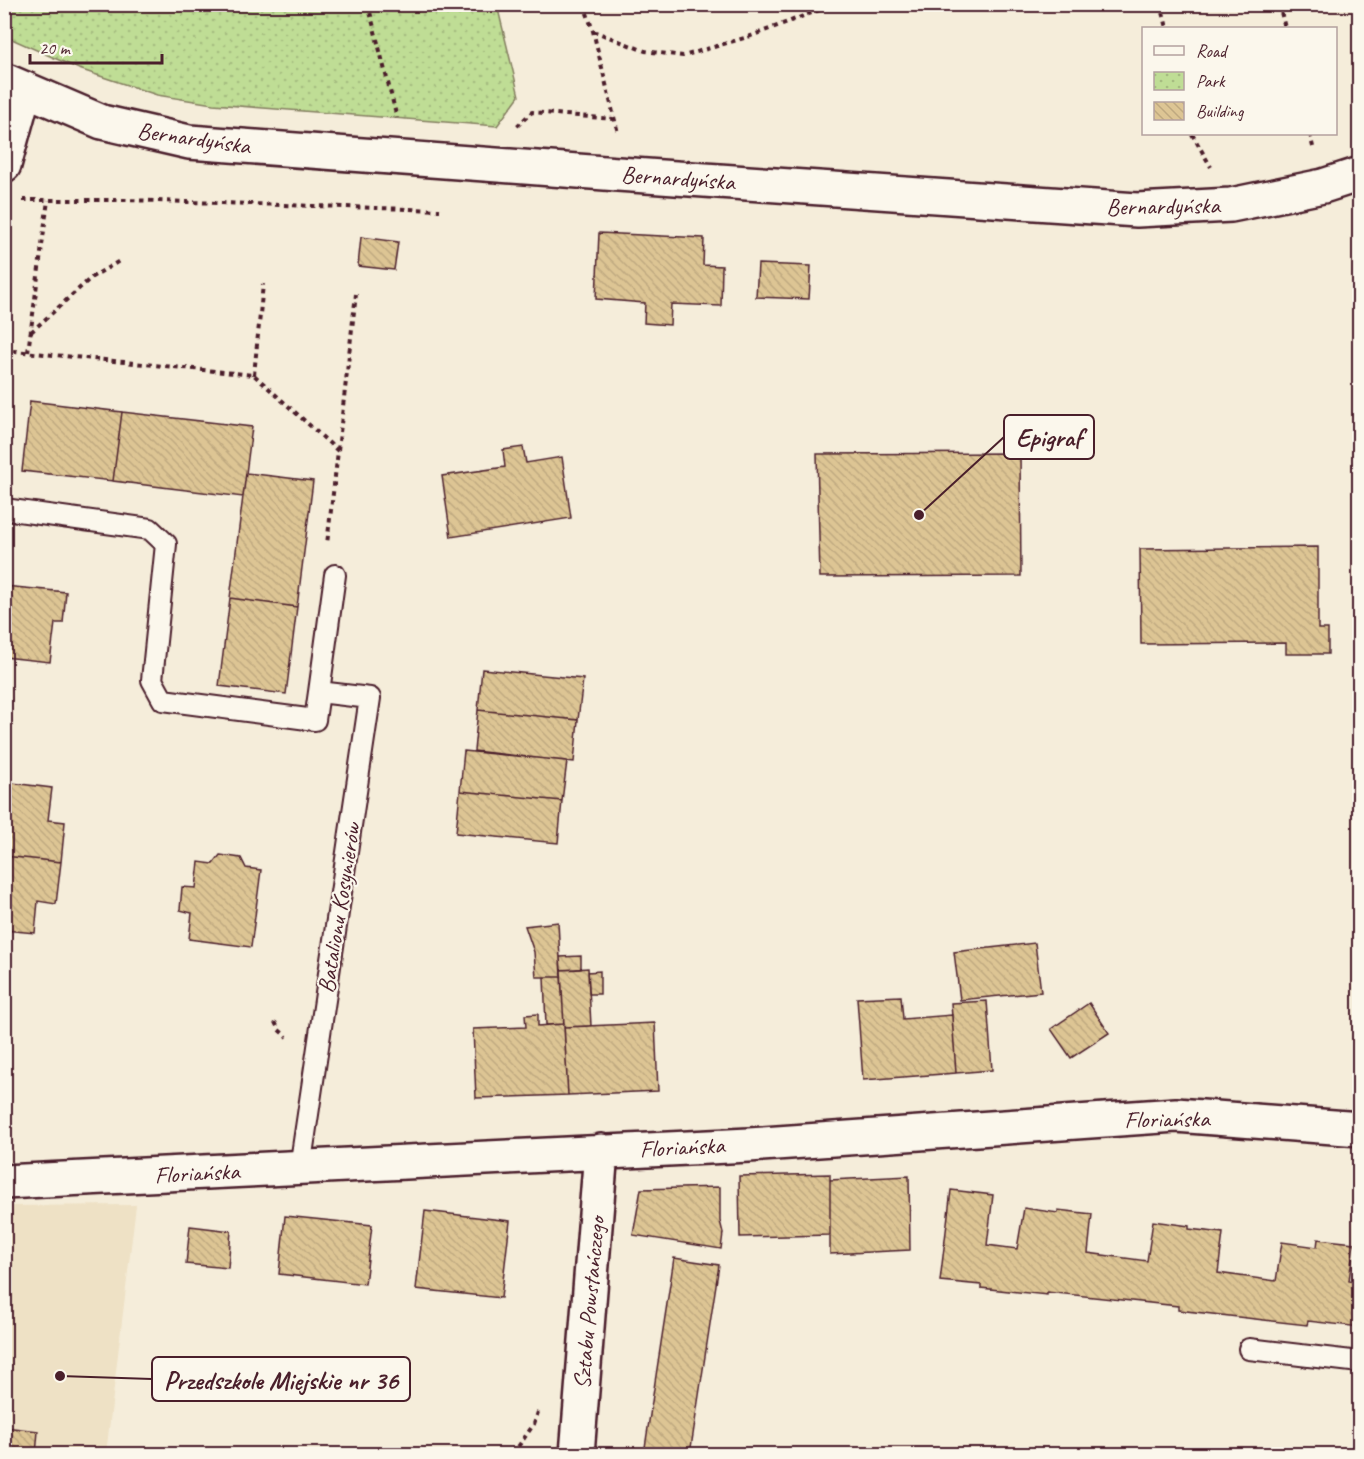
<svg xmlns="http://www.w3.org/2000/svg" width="1364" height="1459" font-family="Caveat,sans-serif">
  <defs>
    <pattern id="park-dots" width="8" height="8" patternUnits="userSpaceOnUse" patternTransform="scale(1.5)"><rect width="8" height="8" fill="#bfdd95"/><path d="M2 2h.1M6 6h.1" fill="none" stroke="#a6bd81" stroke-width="1.8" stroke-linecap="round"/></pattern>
    <pattern id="building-back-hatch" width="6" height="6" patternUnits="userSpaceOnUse" patternTransform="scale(1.5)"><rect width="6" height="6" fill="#ddc594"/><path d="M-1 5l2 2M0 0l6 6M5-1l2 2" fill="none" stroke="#bfa980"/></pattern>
  </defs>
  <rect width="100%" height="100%" fill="#f5edda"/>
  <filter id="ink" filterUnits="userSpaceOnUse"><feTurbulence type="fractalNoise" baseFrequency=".0167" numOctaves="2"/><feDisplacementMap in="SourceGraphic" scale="12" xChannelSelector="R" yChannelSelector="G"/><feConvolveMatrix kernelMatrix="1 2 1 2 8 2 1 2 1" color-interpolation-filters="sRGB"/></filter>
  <g filter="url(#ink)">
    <path fill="#eee1c5" d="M136 1205 106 1454H5L4 1206Z"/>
    <path fill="url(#park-dots)" stroke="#847e60" stroke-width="1.5" d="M5 4 497 5 519 96 497 126 213 104 157 95 79 69 5 36Z"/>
    <path fill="url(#building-back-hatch)" stroke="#4a1f2b" stroke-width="1.5" d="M599 233 704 238 703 265 722 266 721 306 671 304 670 325 644 323 645 303 596 299Z
      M361 237 398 242 394 270 358 266Z
      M758 264 811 266 809 299 756 297Z
      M30 401 122 412 113 481 22 471Z
      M122 412 252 427 243 497 113 481Z
      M523 447 526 463 562 457 571 518 451 537 442 476 505 467 503 450Z
      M1020 453 1021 576 820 577 817 454Z
      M246 473 313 481 297 607 230 598Z
      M1318 547V629H1328V654H1286V643L1141 644 1140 549Z
      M4 586 66 592 63 623H55L50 662 4 657Z
      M230 598 297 607 286 694 219 686Z
      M482 669 583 679 578 720 478 710Z
      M478 710 578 720 574 762 474 751Z
      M464 751 567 761 562 801 460 791Z
      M4 782 52 788 48 820 65 822 61 862 4 856Z
      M460 791 562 801 558 843 456 833Z
      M220 855 241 858 246 868 261 870 251 947 189 939 192 913 180 910 182 887 196 888 199 862 213 864Z
      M4 856 61 862 56 904 38 901 35 933 4 930Z
      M558 922 561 977H536L534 952 525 926Z
      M1035 943 1041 992 960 1000 954 952Z
      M581 956V969L561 970 560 957Z
      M588 968 591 1026 564 1027 561 970Z
      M600 971V994H589L588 972Z
      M544 977H561L564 1024 546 1025Z
      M901 996 903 1019 952 1015 956 1073 863 1080 857 998Z
      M987 1001 992 1070 956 1073 951 1003Z
      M1089 1003 1109 1033 1071 1058 1051 1029Z
      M538 1014V1026L564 1024 568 1095 476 1098 473 1029 526 1027 525 1015Z
      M655 1023 658 1091 568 1095 564 1027Z
      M830 1174V1235L740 1237 739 1176Z
      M909 1176 910 1250 830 1254V1180Z
      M720 1187V1221L723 1233 721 1249 633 1235 641 1189Z
      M951 1190 993 1195 987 1245 1017 1249 1024 1208 1058 1213V1210L1092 1214 1088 1253 1147 1261 1153 1221 1189 1226V1229L1223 1233 1218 1273 1276 1281 1282 1242 1317 1247 1318 1239 1354 1243 1349 1281 1360 1283V1327L1308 1321 1307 1325 1178 1310V1306L1047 1292V1295L981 1288V1285L940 1281Z
      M425 1211 510 1221 501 1298 416 1289Z
      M285 1216 372 1225 365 1284 279 1274Z
      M190 1226 231 1231 228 1268 186 1264Z
      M674 1258 719 1265 690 1454H644Z
      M4 1427 38 1431 36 1454H4Z"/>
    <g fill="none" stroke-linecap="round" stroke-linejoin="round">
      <g stroke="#4a1f2b" stroke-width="24">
        <path id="service" d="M4 509 150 529 166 544 152 680 163 700 315 720 319 692 370 698 300 1168
          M319 692 335 575
          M1249 1349 1360 1362"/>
      </g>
      <g stroke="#4a1f2b" stroke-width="38">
        <path id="minor" d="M4 165 25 89
          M4 1182 749 1145 1176 1115 1360 1129
          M577 1454 601 1151"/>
      </g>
      <g stroke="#4a1f2b" stroke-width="38">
        <path id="tertiary" d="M4 80 102 122 189 142 618 174 1137 210 1231 205 1323 186 1360 174"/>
      </g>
      <path stroke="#4a1f2b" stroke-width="4" stroke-dasharray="4.5 4.5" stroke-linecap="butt" d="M368 4 397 118
        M584 4 593 31 618 133
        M1161 4 1167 28
        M1279 4 1285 28
        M593 31 645 51 683 56 751 36 835 4
        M517 126 532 112 613 119
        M1192 134 1211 167
        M1310 134 1313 147
        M23 200H126L440 210
        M31 332 92 277 121 260
        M4 350 254 375 338 451 327 544
        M28 352 48 200
        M254 375 263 284
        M338 450 356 294
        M275 1022 279 1030 287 1037
        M513 1454 534 1424 538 1412"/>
      <use href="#service" stroke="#fbf7ec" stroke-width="20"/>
      <use href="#minor" stroke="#fbf7ec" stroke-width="33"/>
      <use href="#tertiary" stroke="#fbf7ec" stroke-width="33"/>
    </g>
  </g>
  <g text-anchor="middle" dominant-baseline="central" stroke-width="4.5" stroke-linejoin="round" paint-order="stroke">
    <g font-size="24" fill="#4a1f2b" stroke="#fbf7ec">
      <text transform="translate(194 138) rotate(8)">Bernardyńska</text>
      <text transform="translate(678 178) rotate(4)">Bernardyńska</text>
      <text transform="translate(1163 206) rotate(-1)">Bernardyńska</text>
      <text transform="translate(339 908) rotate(-81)">Batalionu Kosynierów</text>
      <text transform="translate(1167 1119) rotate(-1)">Floriańska</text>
      <text transform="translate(682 1147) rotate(-3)">Floriańska</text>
      <text transform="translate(197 1173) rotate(-3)">Floriańska</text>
      <text transform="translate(589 1303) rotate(-85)">Sztabu Powstańczego</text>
    </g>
  </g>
  <path fill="none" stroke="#4a1f2b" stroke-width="2" d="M919 515L1004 437M60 1376L152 1379"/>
  <g fill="#4a1f2b" stroke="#fbf7ec" stroke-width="2">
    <circle cx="919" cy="515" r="6"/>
    <circle cx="60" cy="1376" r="6"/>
  </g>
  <g fill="#fbf7ec" stroke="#4a1f2b" stroke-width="2">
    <rect x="1004" y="415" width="90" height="44" rx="6"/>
    <rect x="152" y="1357" width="258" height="44" rx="6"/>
  </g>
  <g font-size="26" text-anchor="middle" font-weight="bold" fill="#4a1f2b">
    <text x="1049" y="446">Epigraf</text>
    <text x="281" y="1389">Przedszkole Miejskie nr 36</text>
  </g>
  <rect width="1364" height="1459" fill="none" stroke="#fbf7ec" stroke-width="24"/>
  <rect x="12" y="12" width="1340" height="1435" fill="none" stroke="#4a1f2b" stroke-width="2" filter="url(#ink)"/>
  <rect x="1142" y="27" width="195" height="108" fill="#fbf7ec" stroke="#b4a19f" stroke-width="1.5"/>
  <rect x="1154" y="46" width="30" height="9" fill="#fbf7ec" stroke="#b4a19f" stroke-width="1.5"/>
  <text x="1196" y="57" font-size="18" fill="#4a1f2b">Road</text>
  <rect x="1154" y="72" width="30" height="18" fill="url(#park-dots)" stroke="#b4a19f" stroke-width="1.5"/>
  <text x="1196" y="87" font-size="18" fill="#4a1f2b">Park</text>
  <rect x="1154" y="102" width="30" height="18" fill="url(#building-back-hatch)" stroke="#b4a19f" stroke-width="1.5"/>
  <text x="1196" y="117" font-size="18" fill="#4a1f2b">Building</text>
  <path d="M30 54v9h132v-9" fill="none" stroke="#4a1f2b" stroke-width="3"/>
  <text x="39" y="54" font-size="18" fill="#4a1f2b" stroke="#fbf7ec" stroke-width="4.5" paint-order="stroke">20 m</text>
</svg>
